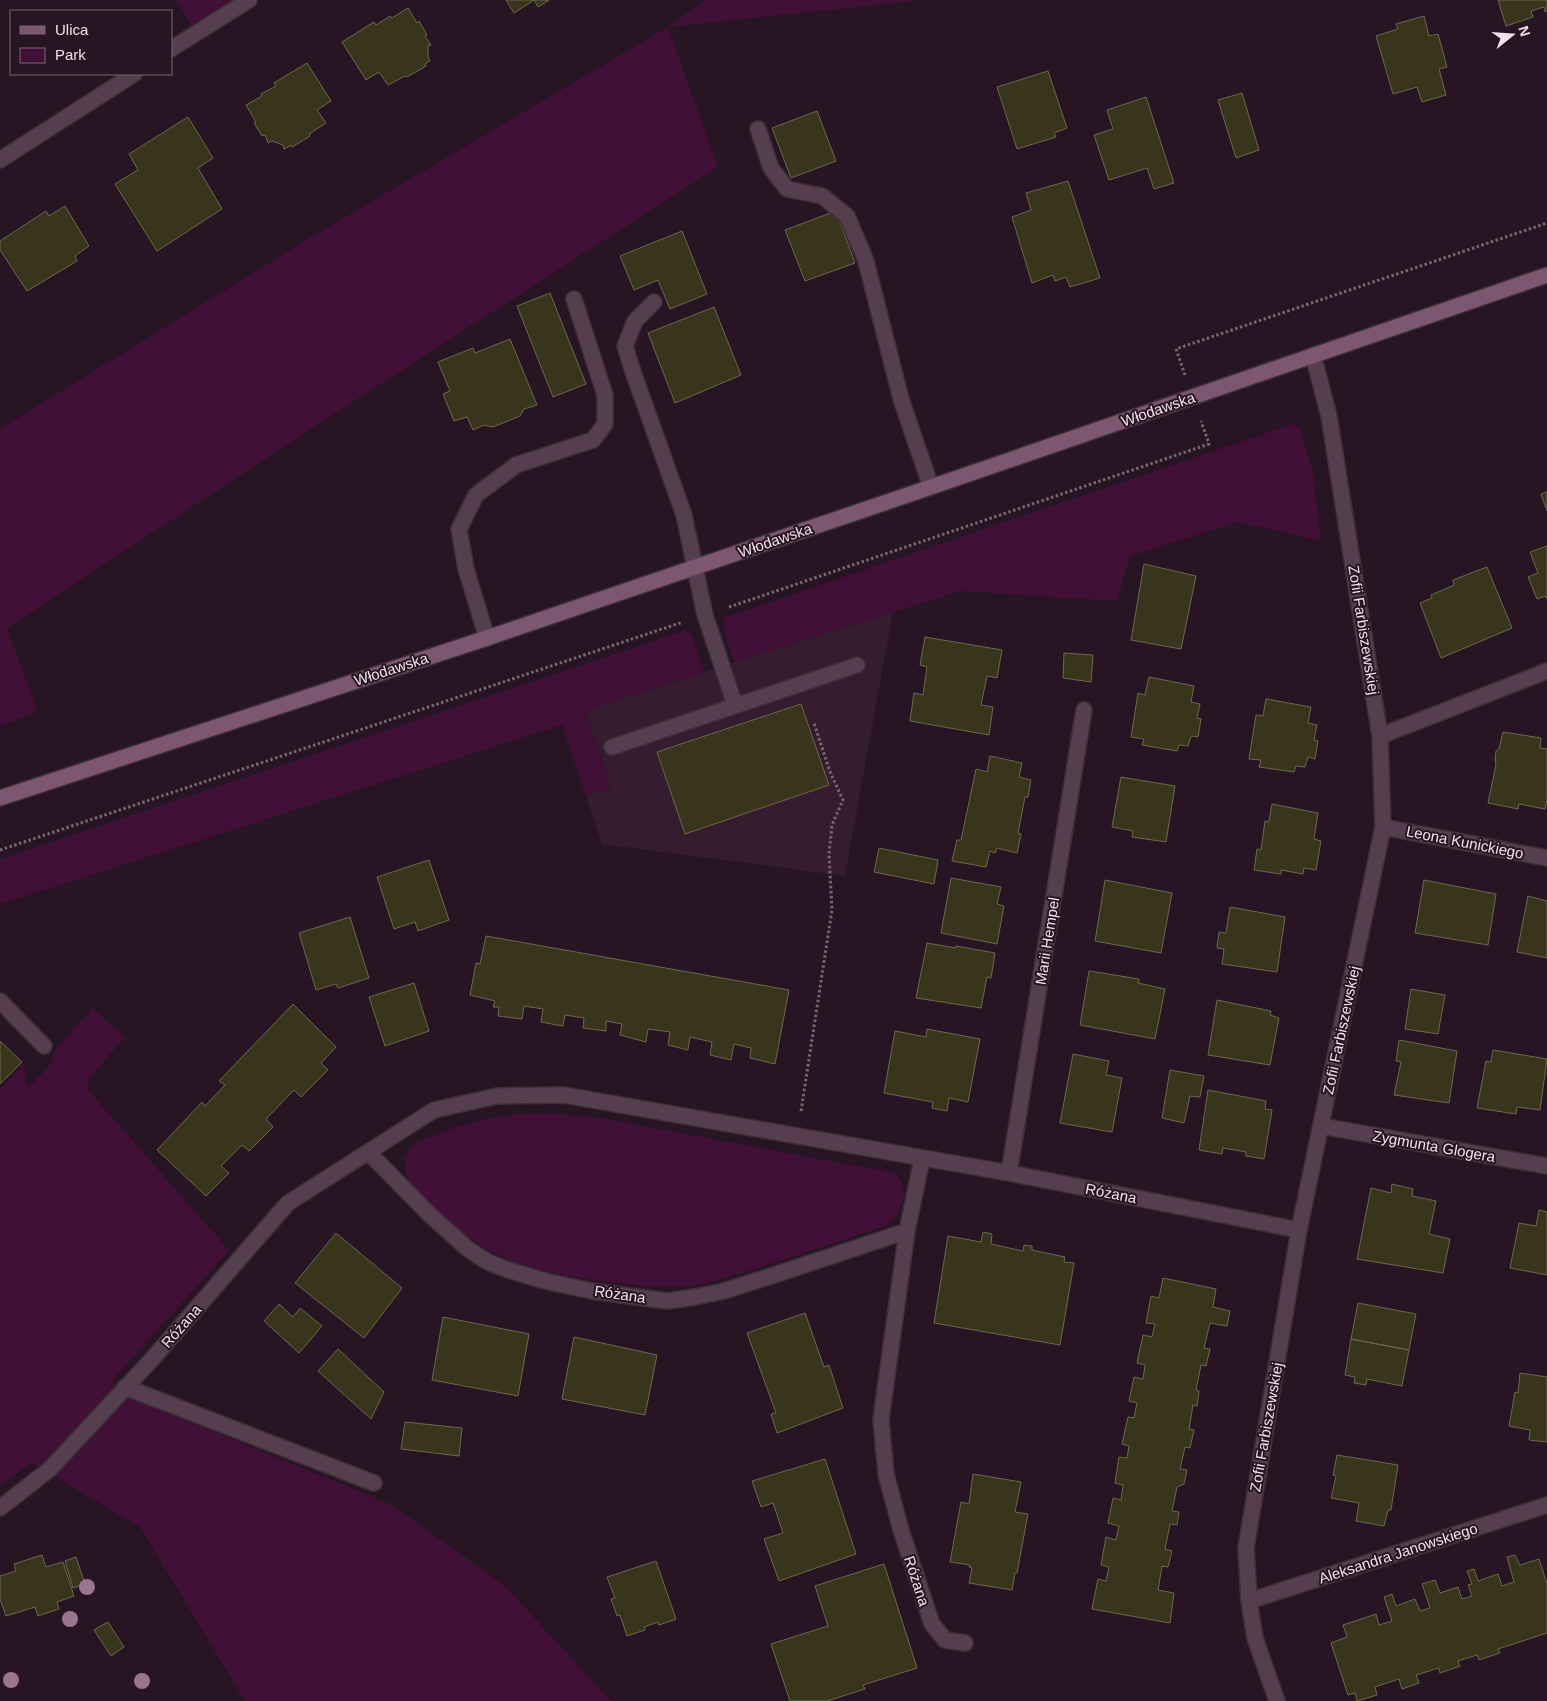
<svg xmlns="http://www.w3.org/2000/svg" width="1547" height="1701" font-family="Arial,sans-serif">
  <rect width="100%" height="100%" fill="#281523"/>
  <path fill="#351c2e" d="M893 612 845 876 602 844 586 796 611 788 585 711 734 662Z"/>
  <path fill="#401036" d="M176 0H249L196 33Z
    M705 0H923L668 27 718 167 334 414 7 628 38 712 0 726V429L308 239 668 27Z
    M1293 424 1300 428 1313 473 1321 541 1238 522 1130 556 1117 601 960 591 734 662 723 627V618Z
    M683 631 691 633 705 672 585 711 611 788 586 796 562 725 0 904V859Z
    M93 1008 125 1037 88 1080 89 1091 229 1250 111 1382 141 1402 388 1503 422 1526 506 1587 611 1701H245L140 1527 31 1463 0 1486V1089L24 1063 26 1085 30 1086 52 1063 53 1052Z
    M518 1114H558L600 1118 895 1173C911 1189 903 1211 888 1225L746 1272 695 1286 648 1287 562 1276 514 1262 484 1248 461 1232 416 1192 406 1174 404 1157 416 1142 457 1127 484 1119Z"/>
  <path fill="#39341c" stroke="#6d684e" d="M506 0H549L538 7 534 0 514 13Z
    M1498 0H1547V11L1545 12 1544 7 1531 11 1533 17 1506 26Z
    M408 8 417 23 419 21 427 35 425 36 431 45 428 46V57L430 61 425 64 426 66 407 77 405 76 388 85 379 72 366 80 342 42 374 22 376 25 390 16 392 18Z
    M1424 16 1429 36 1438 34 1447 67 1439 69 1446 95 1422 102 1417 87 1393 94 1376 36 1398 29 1396 24Z
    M307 63 331 101 317 110 326 123 309 134 310 136 292 147 291 145 284 149 283 145 272 141 268 143 265 135 262 136 254 123 256 122 246 105 262 96 261 94 276 86 274 83Z
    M1048 71 1067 128 1054 133 1056 137 1017 149 997 87Z
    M1242 93 1259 150 1236 158 1218 100Z
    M1146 97 1174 183 1154 189 1147 168 1109 180 1094 135 1113 129 1107 110Z
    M817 111 836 161 791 178 772 128Z
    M188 117 213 158 198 168 222 209 157 251 115 184 138 170 129 154Z
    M1068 181 1100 278 1070 287 1066 277 1055 281 1053 275 1032 283 1012 217 1031 210 1026 193Z
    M65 206 89 246 75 256 77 261 27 291 0 250V241L46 211 49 216Z
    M836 211 855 263 805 281 785 230Z
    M682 231 707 294 670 309 658 280 634 290 620 256Z
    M550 293 586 384 553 397 517 306Z
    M714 307 741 375 675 403 648 333Z
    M510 339 537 405 524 409 520 416 493 427 484 425 473 430 467 417 454 421 443 394 450 391 438 362 473 348 475 353Z
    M1547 492V511L1541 494Z
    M1547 546V599L1546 596 1537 599 1528 577 1538 573 1530 552Z
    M1144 564 1196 576 1181 649 1131 640Z
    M1487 567 1512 628 1441 658 1420 603 1432 598 1431 595 1454 585 1453 580Z
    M925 637 1002 650 997 678 987 676 981 705 993 707 989 735 910 721 914 693 923 695 927 667 920 665Z
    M1064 653 1093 655 1091 682 1063 678Z
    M1149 677 1194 686 1191 702 1200 704 1197 718 1201 719 1198 737 1191 736 1188 746 1179 745 1177 751 1142 745 1144 739 1131 737 1138 693 1145 695Z
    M1266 699 1311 707 1308 723 1317 725 1314 740 1318 741 1315 759 1308 757 1305 767 1296 766 1294 772 1259 767 1261 760 1249 759 1256 715 1263 716Z
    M801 704 829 785 685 834 657 752Z
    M1503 732 1541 738 1540 748 1547 749V799L1545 809 1519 804 1518 809 1488 803 1496 765 1495 760 1496 751 1499 749Z
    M990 756 1022 763 1019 777 1031 780 1028 797H1025L1018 833 1021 834 1017 853 997 848 995 853 990 851 986 867 952 861 957 840H961L976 769 987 772Z
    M1121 777 1175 786 1166 842 1132 837 1133 831 1112 827Z
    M1272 804 1318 813 1314 839 1321 841 1316 870 1304 868 1303 874 1281 870V874L1254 870 1257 849 1261 850 1265 821 1269 822Z
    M879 848 938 860 934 884 874 872Z
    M429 860 449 920 418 931 415 922 394 929 377 877Z
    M951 878 1001 887 997 904 1004 906 997 944 941 933Z
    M1105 880 1172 893 1161 953 1095 941Z
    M1424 880 1496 894 1488 945 1415 933Z
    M1528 896 1547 901V958L1517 952Z
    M1230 907 1285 917 1277 972 1222 964 1224 949 1217 948 1219 932 1226 933Z
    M350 917 369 978 338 988 336 984 316 990 299 933Z
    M486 936 789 990 775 1064 750 1058 751 1048 734 1044 731 1060 710 1055 712 1042 690 1037 688 1050 668 1045 670 1032 648 1029 646 1042 620 1035 622 1024 606 1021V1031L583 1028 584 1018 565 1015 563 1026 541 1022 543 1009 524 1006 522 1019 498 1016 499 1007H493L495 1001 470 995 476 963 480 964Z
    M927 943 956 948V946L995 953 991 978 987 977 981 1008 916 998Z
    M1089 971 1139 979 1138 983 1165 989 1155 1039 1080 1025Z
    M414 983 429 1031 385 1046 369 997Z
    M1411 989 1445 995 1438 1034 1405 1029Z
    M1217 1000 1271 1011 1270 1015 1279 1018 1270 1065 1208 1055Z
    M293 1004 336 1047 321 1063 328 1070 301 1097 294 1090 266 1119 273 1127 249 1151 242 1145 221 1166 229 1173 206 1196 157 1150 202 1102 205 1106 225 1085 219 1081Z
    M927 1029 980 1039 968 1102 949 1098 947 1111 932 1108 933 1102 884 1093 895 1031 926 1037Z
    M1399 1040 1457 1051 1449 1103 1394 1095 1401 1062 1396 1061Z
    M0 1041 22 1062 0 1084Z
    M1493 1050 1547 1059 1540 1110 1517 1107 1516 1114 1477 1108 1486 1061 1491 1062Z
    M1073 1054 1109 1061 1106 1075 1122 1078 1112 1132 1060 1123Z
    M1170 1070 1204 1076 1200 1097 1190 1096 1184 1123 1162 1118Z
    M1208 1090 1266 1101 1265 1109 1272 1110 1264 1159 1246 1156V1152L1223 1148 1222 1154 1199 1150Z
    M1392 1184 1413 1189 1412 1196 1436 1201 1429 1234 1450 1239 1443 1273 1357 1259 1371 1188 1391 1193Z
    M1539 1210 1547 1212V1275L1510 1268 1519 1223 1536 1226Z
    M983 1232 992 1234 991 1244 1023 1251 1024 1245 1032 1246V1250L1065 1257 1064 1262 1074 1263 1060 1345 934 1323 948 1236 981 1242Z
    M336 1233 402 1288 364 1338 295 1283Z
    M1163 1278 1216 1289 1213 1307 1230 1311 1227 1326 1210 1323 1204 1348 1210 1349 1206 1366 1201 1365 1196 1390 1199 1391 1197 1406 1193 1405 1189 1429 1194 1430 1190 1448 1185 1447 1180 1469 1187 1470 1184 1484 1177 1487 1172 1511 1179 1512 1177 1525 1170 1524 1165 1549 1172 1551 1168 1567 1162 1566 1158 1590 1174 1593 1170 1623 1092 1609 1098 1579 1106 1581 1109 1567 1101 1565 1106 1537 1116 1540 1119 1526 1108 1523 1113 1498 1121 1500 1123 1485 1115 1483 1119 1457 1127 1458 1129 1446 1122 1444 1128 1417 1134 1418 1137 1403 1129 1401 1134 1377 1143 1379 1145 1365 1137 1363 1143 1335 1152 1337 1155 1324 1146 1323 1151 1296 1159 1298Z
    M1358 1303 1416 1314 1409 1350 1351 1339Z
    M279 1304 293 1317 300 1308 322 1326 299 1353 264 1321Z
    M805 1313 824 1367 829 1365 843 1408 777 1433 771 1414 776 1413 747 1333Z
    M443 1317 529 1334 518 1396 432 1380Z
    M574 1337 657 1355 645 1415 562 1399Z
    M1351 1339 1409 1350 1402 1386 1367 1379 1366 1385 1354 1383 1355 1377 1345 1375Z
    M338 1349 384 1392 371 1419 318 1371Z
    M1520 1373 1547 1377V1442L1529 1440 1530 1430 1509 1426 1515 1392 1518 1393Z
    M405 1422 462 1428 459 1456 401 1449Z
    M1337 1455 1398 1465 1391 1510H1388L1384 1526 1356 1521 1359 1503 1331 1498 1336 1476 1333 1475Z
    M825 1459 856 1554 779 1581 764 1539 783 1533 773 1503 761 1507 752 1481Z
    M973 1474 1021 1482 1015 1512 1028 1514 1017 1573H1015L1012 1590 969 1583 972 1568 969 1567 970 1565 950 1562 961 1502 969 1504Z
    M42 1555 46 1567 63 1562 74 1596 57 1602 59 1609 38 1616 35 1607 6 1616 0 1599V1576L16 1571 14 1564Z
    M1515 1555 1520 1565 1539 1559 1547 1584V1633L1498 1649 1500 1653 1479 1660 1477 1655 1458 1661 1460 1666 1440 1673 1439 1668 1416 1675 1419 1683 1402 1689 1399 1679 1375 1687 1377 1695 1357 1701 1355 1693 1348 1695 1331 1643 1347 1637 1343 1625 1376 1614 1379 1625 1392 1621 1384 1597 1392 1594 1396 1606 1415 1599 1420 1611 1430 1608 1422 1584 1435 1580 1440 1593 1458 1587 1462 1599 1472 1596 1468 1585 1472 1584 1467 1571 1474 1569 1478 1581 1498 1574 1502 1586 1514 1582 1507 1557Z
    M76 1557 85 1584 73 1588 65 1561Z
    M656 1561 676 1619 659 1625 658 1622 644 1627 645 1630 627 1636 620 1615 617 1616 611 1599 615 1598 607 1577Z
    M884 1564 917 1668 863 1685 865 1689 827 1701H790L771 1644 828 1626 815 1586Z
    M108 1622 124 1647 111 1656 94 1630Z"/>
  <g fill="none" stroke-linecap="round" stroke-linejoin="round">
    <g stroke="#3d2f39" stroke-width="18">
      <path id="lane" d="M758 129 771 168 787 189 822 196 847 216 866 261 901 399 931 487
        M654 302 635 321 625 346 632 369 684 515 705 615 735 705
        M487 638 466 569 459 529 476 495 516 465 593 440 605 424V395L574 299
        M612 747 857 665
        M0 1001 44 1046"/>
    </g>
    <g stroke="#3d2f39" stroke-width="18">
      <path id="street" d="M171 49 249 0
        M0 160 134 74
        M1380 736 1547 671
        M1383 827 1547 858
        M1321 1126 1547 1166
        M368 1152 430 1215 468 1249 488 1262 508 1270 549 1282 592 1291 667 1301 695 1297 724 1291 768 1277 907 1231
        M922 1159 907 1231 881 1419 886 1474 901 1530 932 1624 945 1640 965 1643
        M1009 1173 1084 710
        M125 1387 374 1483
        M0 1508 50 1469 154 1357 288 1203 434 1110 497 1096 564 1095 1009 1173 1299 1230
        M1249 1601 1547 1505
        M1277 1701 1255 1638 1249 1601 1246 1548 1299 1230 1383 827 1380 736 1329 416 1313 355"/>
    </g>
    <g stroke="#3d2f39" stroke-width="18">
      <path id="secondary" d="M0 798 487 638 931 487 1547 275"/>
    </g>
    <path stroke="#786773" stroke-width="3" stroke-dasharray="2.5 2.5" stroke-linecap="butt" d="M1185 375 1176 349 1547 223
      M729 607 1209 444 1201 421
      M0 850 683 622
      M801 1111 832 910 829 854 832 825 843 800 830 772 814 723"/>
    <use href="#lane" stroke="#553f4f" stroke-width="15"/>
    <use href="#street" stroke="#553f4f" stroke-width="15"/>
    <use href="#secondary" stroke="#7d5672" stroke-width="15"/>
  </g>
  <g fill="#9b748f">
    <circle cx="87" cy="1587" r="8"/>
    <circle cx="70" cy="1619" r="8"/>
    <circle cx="11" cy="1680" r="8"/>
    <circle cx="142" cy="1681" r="8"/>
  </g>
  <g text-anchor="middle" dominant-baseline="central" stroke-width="4" stroke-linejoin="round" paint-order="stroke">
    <g font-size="15" fill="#f0e2eb" stroke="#281523">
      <text transform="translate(1158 409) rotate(-19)">Włodawska</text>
      <text transform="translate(775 540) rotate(-19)">Włodawska</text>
      <text transform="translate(1364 630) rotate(81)">Zofii Farbiszewskiej</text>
      <text transform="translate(391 669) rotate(-18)">Włodawska</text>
      <text transform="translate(1465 842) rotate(11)">Leona Kunickiego</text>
      <text transform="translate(1047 941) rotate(-81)">Marii Hempel</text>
      <text transform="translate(1341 1030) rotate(-78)">Zofii Farbiszewskiej</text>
      <text transform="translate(1434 1146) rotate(10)">Zygmunta Glogera</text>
      <text transform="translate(1111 1193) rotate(11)">Różana</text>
      <text transform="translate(620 1294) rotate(8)">Różana</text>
      <text transform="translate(181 1326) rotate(-49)">Różana</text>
      <text transform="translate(1266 1427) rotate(-80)">Zofii Farbiszewskiej</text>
      <text transform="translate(1398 1553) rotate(-18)">Aleksandra Janowskiego</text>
      <text transform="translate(917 1581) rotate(72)">Różana</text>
    </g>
  </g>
  <rect x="10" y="10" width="162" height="65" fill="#281523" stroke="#786773"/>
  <rect x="20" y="26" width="25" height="8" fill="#7d5672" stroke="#786773"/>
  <text x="55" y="35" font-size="15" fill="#f0e2eb">Ulica</text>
  <rect x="20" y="48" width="25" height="15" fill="#401036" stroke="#786773"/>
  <text x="55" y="60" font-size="15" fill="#f0e2eb">Park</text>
  <g transform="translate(1512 35) rotate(73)" stroke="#281523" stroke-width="4" paint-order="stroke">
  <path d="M0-4L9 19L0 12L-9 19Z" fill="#f0e2eb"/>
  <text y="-8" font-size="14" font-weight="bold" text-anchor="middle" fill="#f0e2eb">N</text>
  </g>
</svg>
